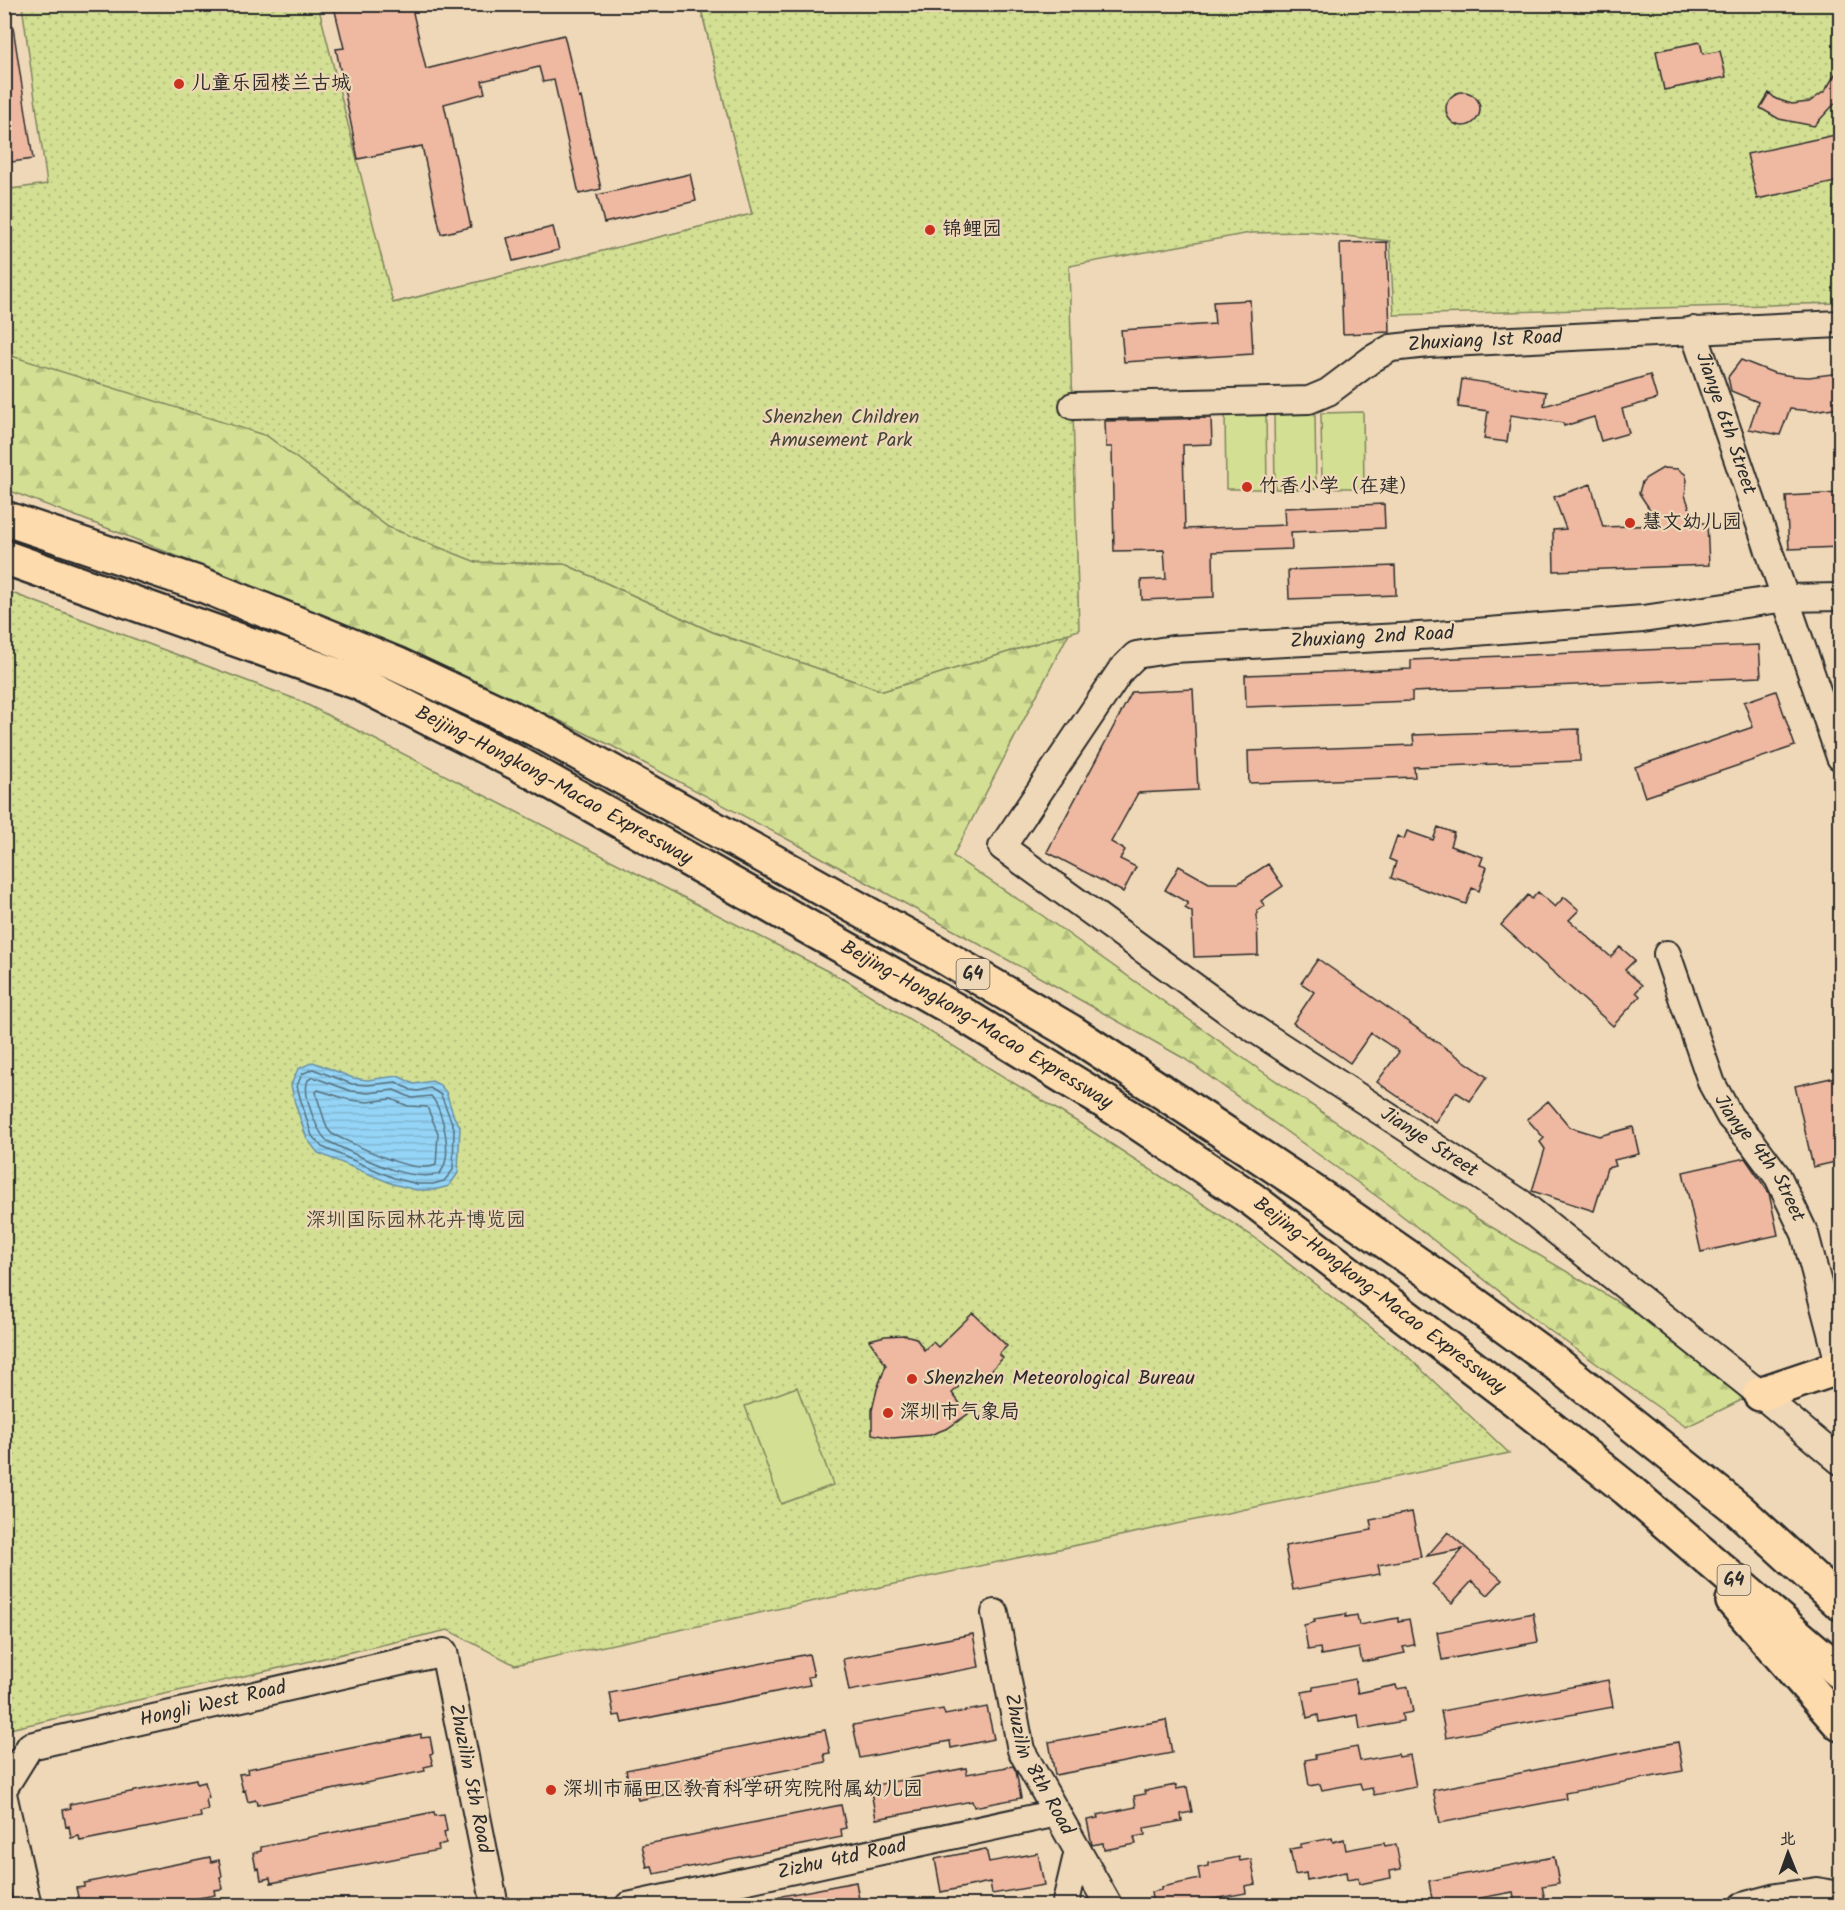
<svg xmlns="http://www.w3.org/2000/svg" width="1845" height="1910" font-family="Kalam,'LXGW WenKai TC',sans-serif">
  <defs>
    <pattern id="forest-firs" width="22" height="20" patternUnits="userSpaceOnUse" patternTransform="scale(1.5)"><rect width="22" height="20" fill="#d3df92"/><path d="M5 1l3.5 6h-7zM16 11l3.5 6h-7z" fill="#b5c07e"/></pattern>
    <pattern id="park-dots" width="8" height="8" patternUnits="userSpaceOnUse" patternTransform="scale(1.5)"><rect width="8" height="8" fill="#d3df92"/><path d="M2 2h.1M6 6h.1" fill="none" stroke="#b5c07e" stroke-width="1.8" stroke-linecap="round"/></pattern>
    <pattern id="water-rules" width="6" height="5" patternUnits="userSpaceOnUse" patternTransform="scale(1.5)"><rect width="6" height="5" fill="#94d4f6"/><path d="M0 2.5h6" fill="none" stroke="#80b6d3"/></pattern>
  </defs>
  <rect width="100%" height="100%" fill="#efd8b7"/>
  <filter id="ink" filterUnits="userSpaceOnUse"><feTurbulence type="fractalNoise" baseFrequency=".0167" numOctaves="2"/><feDisplacementMap in="SourceGraphic" scale="12" xChannelSelector="R" yChannelSelector="G"/><feConvolveMatrix kernelMatrix="1 2 1 2 8 2 1 2 1" color-interpolation-filters="sRGB"/></filter>
  <g filter="url(#ink)">
    <path fill="url(#forest-firs)" stroke="#7f855e" stroke-width="1.5" d="M700 5 783 104 667 558 476 562 565 564 713 632 883 691 1069 633 953 856 1043 916 1253 1065 1478 1219 1672 1334 1750 1396 1686 1427 1549 1330 1382 1200 1185 1059 1050 983 804 848 610 745 527 705 375 636 117 532 5 489V307L393 303 752 214Z"/>
    <path fill="url(#park-dots)" stroke="#7f855e" stroke-width="1.5" d="M22 5H318L393 303 752 214 700 5H1840V303L1394 315 1390 241 1309 232 1250 233 1069 266 1079 630 883 691 713 632 565 564 476 562 388 527 267 436 5 354 4 190 47 184Z
      M4 590 298 700 847 981 1079 1123 1254 1237 1404 1353 1509 1453 515 1665 448 1630 5 1730Z"/>
    <path fill="#d3df92" stroke="#7f855e" stroke-width="1.5" d="M1363 412 1364 488H1322L1321 413Z
      M1266 413 1267 489H1226L1225 414Z
      M1315 413 1316 489H1275L1274 414Z
      M797 1387 833 1485 781 1504 745 1406Z"/>
    <path fill="url(#water-rules)" stroke="#6a90a5" stroke-width="1.5" d="M313 1062 353 1078 367 1080 398 1076 414 1084 432 1081 440 1085 446 1092 454 1117 460 1126 458 1173 449 1186 434 1190H416L393 1184 318 1153 307 1139 295 1103 291 1085 298 1069Z"/>
    <g fill="none" stroke-linecap="round" stroke-linejoin="round">
      <path stroke="#556f7c" stroke-width="1.5" d="M313 1069 352 1084 368 1085 396 1082 411 1090 418 1091 430 1088 441 1095 454 1128 453 1170 444 1181 433 1184H417L394 1178 322 1147 312 1136 301 1101 297 1086 302 1074Z
        M313 1077 351 1091 368 1093 394 1090 412 1098 431 1096C444 1111 454 1159 439 1174 406 1183 358 1155 327 1141 316 1130 302 1094 308 1080Z
        M318 1090 350 1100 368 1102 391 1099 408 1106 427 1107 438 1133 436 1165C413 1176 355 1144 332 1134L327 1128 317 1097 316 1092Z"/>
    </g>
    <path fill="#eeb8a1" stroke="#2b2b2b" stroke-width="1.5" d="M343 4H411L426 69 564 35 579 98 581 97 601 189 579 194 554 80 543 82 539 67 482 81 485 93 444 104 471 227 441 234 422 146 358 159 336 49 344 48 334 7Z
      M13 27 33 159 4 163V28Z
      M1700 42 1703 54 1720 51 1726 77 1664 90 1656 51Z
      M1840 66V98L1814 126 1779 119 1760 108 1769 93 1776 99 1792 104 1809 102 1825 91Z
      M1446 109a17 17 0 1 1 34 0a17 17 0 1 1-34 0Z
      M1840 134V181L1757 199 1747 154Z
      M690 174 696 201 604 223 597 195Z
      M553 227 559 250 513 261 507 238Z
      M1387 242 1390 332 1343 334 1340 243Z
      M1250 300 1253 354 1124 362 1121 330 1215 324 1213 302Z
      M1741 360 1774 373 1792 376 1809 377 1840 373V407L1813 411 1790 409 1780 435 1749 429 1758 402 1731 391 1728 377Z
      M1650 375 1657 399 1622 409 1629 433 1601 441 1594 417 1564 426 1563 423 1511 415 1507 442 1484 439 1488 411 1458 407 1462 379 1546 392 1544 406Z
      M1211 418 1212 444 1183 445 1185 529 1285 525 1284 508 1384 504 1385 528 1291 532 1292 549 1213 552 1214 597 1142 600 1141 580 1166 579 1164 550 1114 551 1112 447H1106L1105 421Z
      M1663 468 1678 469 1685 474 1687 480 1685 495 1695 523H1707L1709 565 1554 571 1553 530 1566 529 1554 497 1591 484 1603 527 1660 525 1639 493 1642 482 1646 478Z
      M1840 493V547L1789 549 1786 496Z
      M1395 566 1396 595 1289 599 1288 570Z
      M1759 645 1761 677 1412 692V701L1246 707 1245 675 1411 669V660Z
      M1193 689 1198 790 1138 793 1111 842 1125 850 1120 859 1136 867 1123 892 1047 852 1132 692Z
      M1776 691 1795 746 1645 797 1635 767 1753 727 1744 702Z
      M1579 729 1580 761 1414 767 1415 777 1249 783 1248 751 1414 745 1413 735Z
      M1438 827 1454 833 1450 846 1483 857 1480 865 1487 867 1479 891 1472 888 1466 904 1391 878 1396 862 1389 859 1397 836 1404 839 1407 831 1433 840Z
      M1268 864 1283 886 1261 901 1265 906 1257 911 1258 955 1194 957 1192 912 1185 908 1188 903 1165 890 1179 866 1209 883H1239Z
      M1538 892 1555 907 1564 897 1579 910 1569 920 1611 957 1620 947 1635 960 1625 970 1642 985 1636 992 1640 996 1613 1026 1501 925 1528 895 1532 899Z
      M1318 959 1487 1077 1470 1101 1456 1092 1435 1122 1377 1082 1399 1052 1385 1042 1371 1033 1350 1063 1293 1023 1314 992 1301 983Z
      M1840 1076V1161L1813 1167 1795 1086Z
      M1548 1101 1570 1127 1599 1136 1633 1127 1639 1154 1614 1160 1616 1166 1607 1168 1594 1211 1532 1191 1545 1149 1540 1142 1544 1138 1527 1119Z
      M1745 1158 1769 1193 1778 1235 1701 1252 1683 1172Z
      M973 1313 1007 1346 999 1354 1003 1358 979 1382 971 1375 952 1393 968 1414 948 1428 930 1435 892 1438 872 1434V1410L877 1389 886 1365 869 1340 885 1336 905 1335 916 1338 924 1350 933 1342 938 1347Z
      M1412 1512 1421 1557 1378 1565 1380 1574 1293 1590 1285 1546 1372 1530 1370 1520Z
      M1448 1532 1502 1580 1488 1595 1472 1581 1452 1603 1432 1585 1463 1549 1427 1556Z
      M1533 1613 1538 1642 1442 1660 1437 1632Z
      M1346 1614V1617L1357 1615 1359 1625 1398 1618V1621L1409 1619 1414 1645 1403 1647 1405 1653 1362 1662 1359 1648 1321 1655 1320 1648 1308 1650 1304 1625 1315 1622 1314 1619Z
      M973 1634 979 1667 849 1691 843 1659Z
      M809 1654 814 1676 808 1677 810 1685 622 1723 620 1715 614 1716 610 1693Z
      M1355 1679 1358 1693 1396 1685 1397 1689 1408 1687 1413 1712 1402 1714 1403 1721 1360 1729 1358 1715 1319 1722 1318 1715 1307 1718 1302 1692 1313 1690V1687Z
      M1608 1680 1613 1707 1446 1738 1441 1711Z
      M987 1707 994 1739 951 1748 950 1741 860 1758 853 1725 943 1709 945 1715Z
      M1166 1720 1172 1753 1055 1775 1049 1742Z
      M825 1730 830 1753 824 1754 826 1762 638 1800 636 1791 631 1792 626 1770Z
      M421 1734V1738L430 1737 433 1753 430 1754 433 1765 424 1767 425 1771 257 1805 256 1800 248 1802 245 1790 243 1791 239 1774 248 1773 247 1769Z
      M1678 1742 1683 1771 1565 1793 1566 1799 1440 1823 1433 1790Z
      M1357 1747 1360 1761 1398 1754 1399 1757 1410 1755 1416 1787 1374 1795 1372 1788 1362 1790 1360 1783 1322 1790 1320 1784 1309 1786 1305 1760 1316 1758 1315 1755Z
      M1013 1766 1016 1771 1021 1798 974 1807 972 1801 876 1819 870 1786 966 1768 967 1774Z
      M196 1779 197 1784 205 1782 209 1798 206 1799 208 1810 200 1812 201 1817 80 1841 79 1836 71 1838 69 1826 66 1827 63 1810 71 1808 70 1804Z
      M1176 1785V1789L1187 1787 1192 1812 1181 1814 1182 1821 1144 1828 1145 1835 1134 1837 1136 1844 1104 1850 1103 1843 1092 1845 1087 1820 1098 1818 1097 1815 1136 1807 1134 1796 1145 1794 1144 1791Z
      M841 1805 846 1828 841 1829 842 1837 654 1874 652 1866 647 1867 642 1845Z
      M434 1812 435 1816 444 1815 447 1831 444 1832 446 1843 438 1845 439 1850 271 1883 270 1878 261 1880 259 1868 256 1869 253 1853 261 1851V1847Z
      M1332 1838 1333 1842 1344 1839 1346 1850 1384 1843 1385 1846 1396 1844 1401 1869 1390 1871 1391 1878 1359 1884 1358 1878 1347 1880 1346 1872 1307 1880 1306 1873 1295 1875 1290 1849 1301 1847V1844Z
      M986 1849 989 1862 1038 1853 1044 1885 992 1894 990 1882 941 1892 935 1859Z
      M210 1857 211 1862 219 1860 222 1876 220 1877 222 1889 214 1890 215 1895 162 1905H80L76 1888 84 1887V1883Z
      M1239 1857 1240 1861 1251 1859 1256 1884 1245 1886 1246 1893 1208 1900 1209 1905H1153L1151 1892 1161 1890V1887L1200 1879 1198 1868 1208 1866V1863Z
      M1554 1857 1559 1883 1542 1886 1546 1905H1515L1513 1892 1480 1898 1481 1905H1433L1429 1881Z
      M856 1882 860 1905H772L771 1898Z"/>
    <g fill="none" stroke-linecap="round" stroke-linejoin="round">
      <g stroke="#2b2b2b" stroke-width="30">
        <g id="minor">
          <path id="s1" d="M1693 330 1840 757"/>
          <path id="s2" d="M1073 406 1309 400 1328 392 1372 359 1391 348 1428 344 1840 324"/>
          <path id="s3" d="M1840 597 1786 598 1643 619 1437 635 1173 649 1136 655 1121 670 1002 847 1236 1017 1521 1203 1760 1394 1840 1461"/>
          <path id="s4" d="M1667 954 1712 1084 1730 1117 1752 1142 1778 1177 1805 1234 1840 1367"/>
          <path id="s5" d="M995 1613 1021 1750 1109 1906"/>
          <path id="s6" d="M4 1788 30 1746 444 1652 495 1906"/>
          <path d="M4 1798 28 1906"/>
          <path id="s7" d="M628 1906 1057 1813"/>
          <path d="M1065 1906 1078 1851"/>
          <path d="M1742 1906 1776 1897 1817 1891 1837 1895 1840 1905"/>
        </g>
      </g>
      <g stroke="#2b2b2b" stroke-width="38">
        <path id="major" d="M1760 1394 1840 1367"/>
      </g>
      <g stroke="#2b2b2b" stroke-width="38">
        <g id="highway">
          <path d="M4 518 200 584 396 664 537 730 929 948 1070 1031 1204 1119 1333 1205 1448 1285 1558 1365 1739 1510 1840 1603"/>
          <path id="s8" d="M4 557 359 683 519 764 964 1015 1128 1116 1253 1200 1518 1402 1627 1489 1840 1672"/>
          <path d="M1733 1601 1840 1724"/>
        </g>
      </g>
      <use href="#minor" stroke="#efd8b7" stroke-width="26"/>
      <use href="#major" stroke="#fedbac" stroke-width="33"/>
      <use href="#highway" stroke="#fedbac" stroke-width="33"/>
    </g>
  </g>
  <g fill="#c8321e" stroke="#efd8b7" stroke-width="2">
    <circle cx="179" cy="84" r="6"/>
    <circle cx="930" cy="230" r="6"/>
    <circle cx="1247" cy="487" r="6"/>
    <circle cx="1630" cy="523" r="6"/>
    <circle cx="912" cy="1379" r="6"/>
    <circle cx="888" cy="1413" r="6"/>
    <circle cx="551" cy="1790" r="6"/>
  </g>
  <g text-anchor="middle" dominant-baseline="central" stroke-width="4.5" stroke-linejoin="round" paint-order="stroke">
    <g fill="#efd8b7" stroke="#665f55" stroke-width="1.5">
      <rect x="956.5" y="959" width="33" height="30" rx="4.5"/>
      <rect x="1717.5" y="1565" width="33" height="30" rx="4.5"/>
    </g>
    <g font-size="18" font-weight="bold" fill="#2b2b2b">
      <text x="973" y="974">G4</text>
      <text x="1734" y="1580">G4</text>
    </g>
    <g font-size="20" fill="#2b2b2b" stroke="#efd8b7" text-anchor="start">
      <text x="191" y="84">儿童乐园楼兰古城</text>
      <text x="942" y="230">锦鲤园</text>
      <text x="1259" y="487">竹香小学（在建）</text>
      <text x="1642" y="523">慧文幼儿园</text>
      <text x="924" y="1379">Shenzhen Meteorological Bureau</text>
      <text x="900" y="1413">深圳市气象局</text>
      <text x="563" y="1790">深圳市福田区教育科学研究院附属幼儿园</text>
    </g>
    <g font-size="20" fill="#2b2b2b" stroke="#efd8b7">
      <text stroke="none"><textPath href="#s2" startOffset="428">Zhuxiang 1st Road</textPath></text>
      <text stroke="none"><textPath href="#s1" startOffset="99">Jianye 6th Street</textPath></text>
      <text transform="translate(1372 638) rotate(-3)">Zhuxiang 2nd Road</text>
      <text stroke="none"><textPath href="#s8" startOffset="597">Beijing-Hongkong-Macao Expressway</textPath></text>
      <text stroke="none"><textPath href="#s8" startOffset="1083">Beijing-Hongkong-Macao Expressway</textPath></text>
      <text stroke="none"><textPath href="#s3" startOffset="1461">Jianye Street</textPath></text>
      <text stroke="none"><textPath href="#s4" startOffset="226">Jianye 4th Street</textPath></text>
      <text stroke="none"><textPath href="#s8" startOffset="1569">Beijing-Hongkong-Macao Expressway</textPath></text>
      <text stroke="none"><textPath href="#s6" startOffset="237">Hongli West Road</textPath></text>
      <text stroke="none"><textPath href="#s5" startOffset="159">Zhuzilin 8th Road</textPath></text>
      <text stroke="none"><textPath href="#s6" startOffset="603">Zhuzilin 5th Road</textPath></text>
      <text stroke="none"><textPath href="#s7" startOffset="219">Zizhu 4td Road</textPath></text>
    </g>
    <g font-size="20" fill="#44463a" stroke="#efd8b7">
      <text x="841" y="418">Shenzhen Children<tspan x="841" dy="23">Amusement Park</tspan></text>
      <text x="416" y="1221">深圳国际园林花卉博览园</text>
    </g>
  </g>
  <rect width="1845" height="1910" fill="none" stroke="#efd8b7" stroke-width="24"/>
  <rect x="12" y="12" width="1821" height="1886" fill="none" stroke="#2b2b2b" stroke-width="2" filter="url(#ink)"/>
  <g transform="translate(1788 1853) rotate(359)" stroke="#efd8b7" stroke-width="4.5" paint-order="stroke">
  <path d="M0-4.5L10 22L0 15L-10 22Z" fill="#2b2b2b"/>
  <text y="-9" font-size="16" font-weight="bold" text-anchor="middle" fill="#2b2b2b">北</text>
  </g>
</svg>
